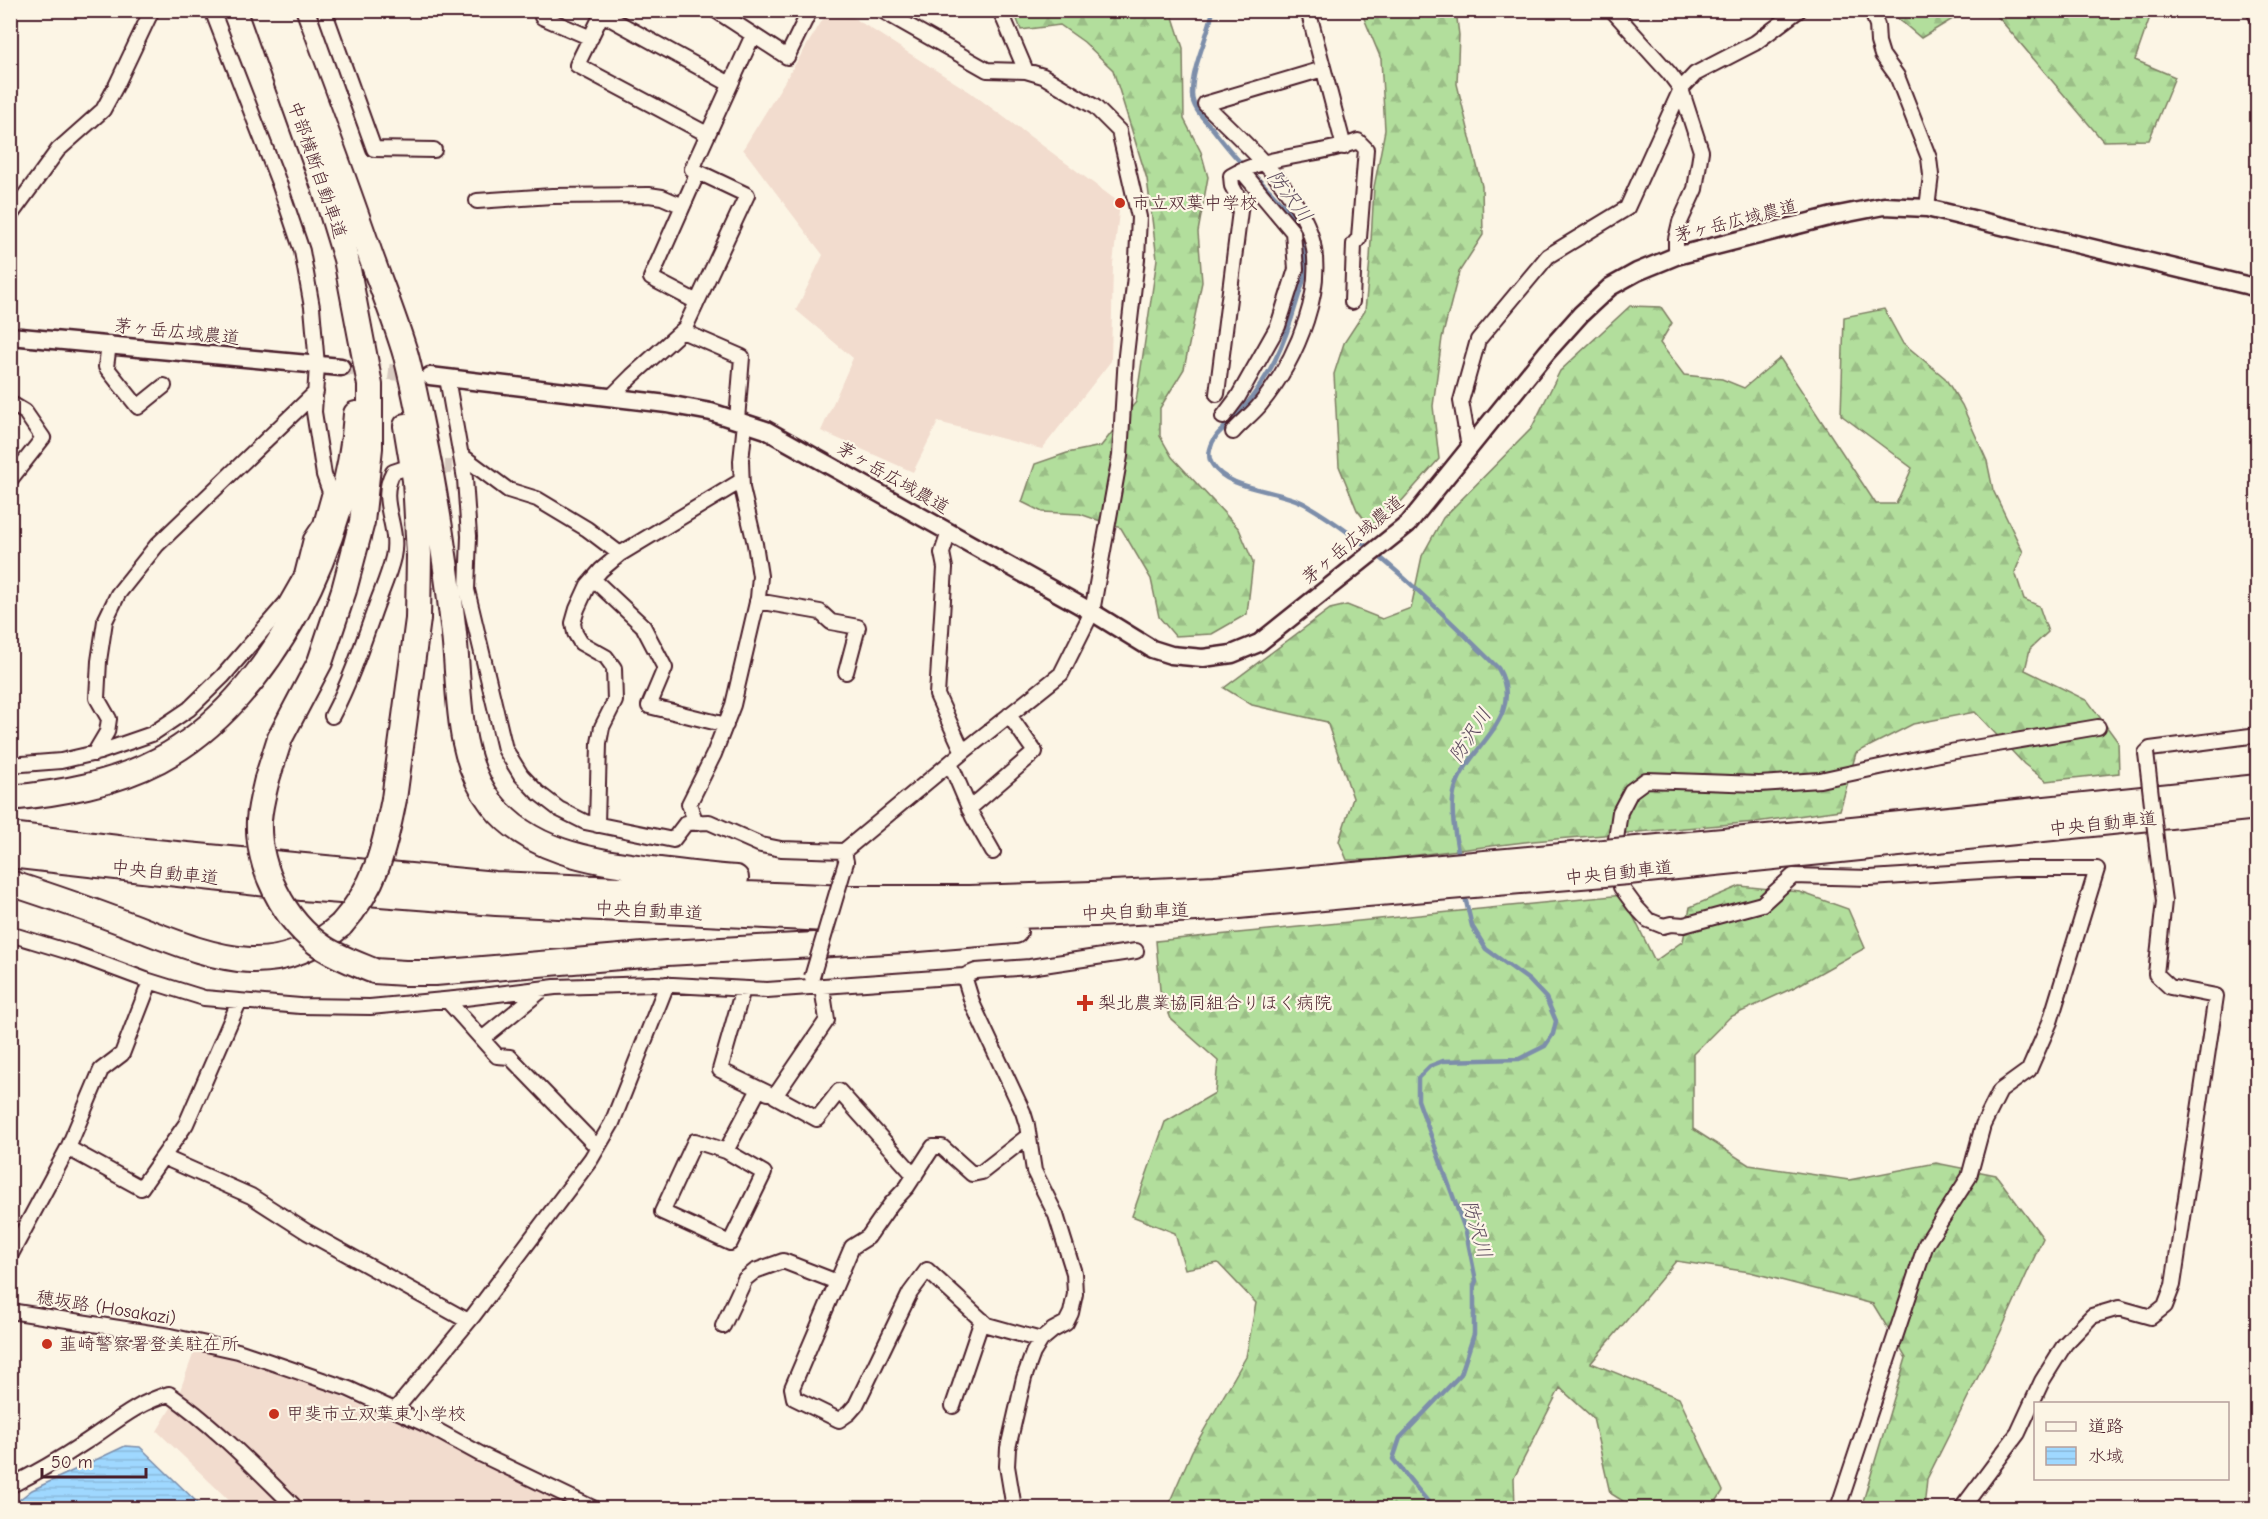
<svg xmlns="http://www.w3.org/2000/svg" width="2268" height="1519" font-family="'Comic Neue','Klee One',sans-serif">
  <defs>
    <pattern id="forest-firs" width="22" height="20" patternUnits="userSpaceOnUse" patternTransform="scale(1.5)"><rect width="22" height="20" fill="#b2de9c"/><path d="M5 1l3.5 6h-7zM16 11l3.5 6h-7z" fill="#9bbe87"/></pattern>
    <pattern id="water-rules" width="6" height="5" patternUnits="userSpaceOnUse" patternTransform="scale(1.5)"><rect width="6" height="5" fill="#9fd8ff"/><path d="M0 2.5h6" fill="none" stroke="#8ab9db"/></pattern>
  </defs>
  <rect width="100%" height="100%" fill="#fcf5e5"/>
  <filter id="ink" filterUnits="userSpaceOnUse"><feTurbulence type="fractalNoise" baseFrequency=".0167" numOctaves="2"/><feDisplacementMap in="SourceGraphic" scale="12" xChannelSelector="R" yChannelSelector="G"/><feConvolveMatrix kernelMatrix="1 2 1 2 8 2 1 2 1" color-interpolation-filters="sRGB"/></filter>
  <g filter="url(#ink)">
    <path fill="#f2dcce" d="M828 11H843L970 92 1120 203 1113 264 1111 361 1042 449 938 422 913 472 821 431 853 358 796 310 823 255 743 149Z
      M195 1349 248 1362 320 1387 430 1436 576 1508H237L157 1431 178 1396Z"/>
    <path fill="url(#forest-firs)" stroke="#7e7e64" stroke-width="1.5" d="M1014 11H1171L1183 48 1184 119 1201 152 1208 177 1198 232 1202 282 1184 369 1160 408V436L1172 457 1239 529 1253 562 1247 614 1212 634 1175 636 1159 617 1151 579 1121 528 1080 514 1042 512 1022 502 1035 464 1067 453 1101 446 1136 402 1157 259 1147 179 1113 70 1084 42 1060 25 1021 30Z
      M1361 11H1456L1459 35 1457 84 1482 186 1483 235 1459 272 1442 338 1433 406 1439 459 1383 522 1368 524 1357 510 1339 466 1334 374 1344 343 1365 311 1370 259 1374 187 1385 130 1381 59Z
      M1889 11H1966L1921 38Z
      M1993 11H2152L2135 60 2175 77 2149 140 2103 141Z
      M1630 306 1661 307 1672 323 1660 343 1684 375 1722 379 1744 388 1780 358 1876 504H1896L1912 468 1841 415 1844 317 1884 309 1902 342 1945 378 1962 405 1987 461 1993 490 2023 552 2015 572 2024 599 2039 606 2048 632 2030 649 2025 670 2088 701 2118 742 2119 773 2046 781 2024 764 1975 712 1913 724 1856 753 1840 810 1756 822 1533 841 1376 860H1347L1339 841 1353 798 1327 722 1252 705 1224 688 1330 609 1347 605 1382 619 1411 608 1422 556 1443 518 1531 429 1560 371Z
      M1740 886 1800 892 1848 909 1865 948 1795 987 1730 1017 1693 1054V1129L1749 1165 1849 1180 1936 1163 1996 1175 2043 1238 2000 1333 1927 1479 1924 1508H1861L1906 1358 1873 1304 1750 1272 1676 1261 1591 1363 1679 1398 1723 1491 1712 1508H1634L1610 1493 1593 1418 1560 1388 1514 1478 1515 1508H1167L1192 1451 1246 1357 1256 1303 1218 1263 1185 1269 1175 1233 1132 1216 1165 1122 1215 1093 1218 1061 1171 1019 1160 990 1156 941 1623 895 1655 961 1683 941 1690 907Z"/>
    <path fill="url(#water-rules)" stroke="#7d8eaa" stroke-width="1.5" d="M125 1446 140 1447 203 1508H11V1506L32 1490Z"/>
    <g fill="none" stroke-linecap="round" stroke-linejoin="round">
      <path stroke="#7d8eaa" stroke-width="4.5" d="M1213 10C1208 38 1192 65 1192 94 1192 108 1203 118 1212 128 1222 141 1233 155 1244 166 1274 194 1307 222 1306 266 1306 277 1300 290 1297 301 1283 349 1271 374 1240 413 1233 421 1224 427 1217 435 1211 443 1206 456 1212 464 1228 491 1279 489 1305 504 1377 546 1439 610 1498 668 1527 718 1468 745 1455 789 1449 810 1456 837 1459 858
        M1433 1508 1393 1459 1400 1438 1461 1374 1474 1334V1286L1476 1281 1466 1232 1418 1100V1078L1430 1066 1443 1061 1519 1059 1545 1046 1553 1034 1556 1021 1546 998 1529 980 1486 949 1472 926 1464 893"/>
      <path stroke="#d8cac0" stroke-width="14" stroke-dasharray="14 7" stroke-linecap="butt" d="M424 467H452"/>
      <path stroke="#d8cac0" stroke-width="16" stroke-dasharray="16 8" stroke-linecap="butt" d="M341 367 420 375"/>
      <g stroke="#4a1f2b" stroke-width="18">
        <path id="minor" d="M324 10 374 149 434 150
          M545 10 542 17 591 38
          M604 10 577 65 707 134
          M715 10 787 57 810 10
          M1000 10 1026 71
          M1308 10 1344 147
          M1612 10 1669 73 1681 89 1701 151 1695 189 1680 222 1676 239V256
          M1871 10 1877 25 1878 42 1882 55 1897 76 1929 158 1931 175 1927 208
          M2253 10 2258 18
          M602 14 730 84
          M477 201 552 196 649 195 662 197 683 206
          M10 216 58 150 103 110 116 86 152 10
          M697 302 651 278 698 172
          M682 331 742 357 737 420
          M109 344 106 367 138 407 164 386
          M447 378 465 479 469 536 467 590 505 749 521 775 537 792 559 809 585 822 673 840 686 823 709 822 761 845 781 849 844 851
          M1217 394 1241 203 1232 186 1231 176C1269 154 1317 157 1358 141L1366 149 1359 238 1354 244 1352 302
          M611 397 632 376 685 328 747 195 692 169 753 35
          M10 403 25 412 43 438 10 480
          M1223 417 1238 397 1278 326 1296 269 1293 232 1241 170
          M1233 432C1241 423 1251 415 1259 406 1296 361 1332 282 1307 225 1287 179 1240 139 1205 104L1323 69
          M1469 447 1461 401 1478 340 1548 256 1627 208 1681 89 1695 74 1755 43 1799 10
          M461 455 508 490 537 499 587 529 620 554
          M949 532 942 553 945 568 937 695 963 752
          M593 579 643 626 665 668 649 706 726 725
          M757 601 820 612 831 622 858 627 846 672
          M332 716C350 682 362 646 375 609 381 592 389 575 393 557 400 525 377 502 393 472L405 468
          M2146 753 2150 749 2258 735
          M94 754 107 732 109 719 97 698 99 661 105 621 118 594 157 545 316 392
          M950 763 973 817 993 852
          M10 765 61 761 100 752 152 734 189 709 223 676 286 603 302 575 311 539 321 524 330 492 324 475 314 412 317 365 312 307 302 251 279 183 212 10
          M969 809 1035 752 1009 715
          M696 823 689 804 714 754 733 705 758 598 760 576 755 544 742 488 741 461 745 423
          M597 825 599 743 602 727 615 701 614 668 606 657 581 643 575 633 573 623 577 609 588 585 601 570 620 554 741 481
          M846 862 844 851 963 752 1061 674 1092 612 1120 456 1126 355 1137 259 1139 217 1119 131 1095 107 1043 76 1026 71 987 70 881 10
          M10 934 76 954 146 980 204 998 300 1006 370 1007 465 998 555 987 654 984 767 990 964 976 976 971 1030 967 1136 951
          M964 976 973 1005 1023 1112 1027 1125 1034 1171 1056 1215 1074 1273 1075 1294 1071 1313 1066 1323 1053 1330 1041 1340 1033 1353 1024 1378 1008 1448 1007 1466 1014 1508
          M822 987 827 1020 775 1096 817 1119 839 1091 915 1176
          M743 989 720 1070 768 1093
          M447 1000 497 1056 510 1057 597 1147
          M482 1039 543 989
          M1028 1136 982 1172 972 1174 942 1147H933L907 1187 891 1204 868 1237 852 1247 792 1388 794 1398 839 1420 849 1413 856 1405 910 1293 927 1270 987 1325 1041 1340
          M68 1148 141 1188 186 1124 239 1002
          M726 1151 695 1141 662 1212 730 1243 764 1173 726 1151 759 1089
          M163 1157 251 1196 307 1232 468 1321
          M10 1256 68 1148 101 1070 122 1054 150 982
          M10 1311 170 1336 238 1351 349 1389 427 1425 482 1455 593 1508
          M723 1326 745 1279 755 1271 783 1261 837 1282
          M953 1406 982 1320
          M395 1410 473 1316 591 1159 612 1123 667 984
          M10 1486C36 1473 60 1459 84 1443 112 1425 136 1403 169 1394 215 1426 253 1466 293 1505L294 1508
          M1838 1508 1926 1244 1969 1177 1983 1125 2000 1091 2029 1070 2050 1022 2097 869H2014L1870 878 1793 876 1762 904 1684 925 1671 924 1663 926 1648 920 1635 906 1621 887 1616 839 1620 812 1631 791 1646 780 1759 784 1820 780 1944 753 2098 727
          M1962 1508 2018 1433 2042 1381 2065 1344 2092 1316 2119 1308 2151 1317 2165 1306 2173 1285 2216 996 2170 987 2156 974 2164 901 2159 864"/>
      </g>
      <g stroke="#4a1f2b" stroke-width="21">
        <path id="tertiary" d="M10 336 341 367
          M430 376 667 404 711 412 766 430 1092 612 1152 649 1171 655 1203 658 1232 654 1259 643 1408 524 1547 352 1581 314 1610 287 1637 272 1676 256 1833 216 1884 206 1927 208 2258 288"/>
      </g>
      <g stroke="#4a1f2b" stroke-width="28">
        <path id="motorway" d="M261 10 324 187 346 259 370 385V448L362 522 344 590 320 662 280 738 267 779
          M281 10C312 93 343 175 371 257 383 290 396 322 406 356 411 375 415 395 419 414 434 484 445 554 453 625 461 685 453 754 492 804 528 851 589 860 644 868 675 872 705 876 736 878
          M10 798C62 793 113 784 159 760 272 701 349 537 356 414
          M394 799 418 619 419 555 415 480 406 426
          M10 835 134 850 495 884 849 898H969L1092 894 1215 888 1354 875
          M1626 850 1852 829 2258 787
          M10 855 302 888 496 903 848 920 1095 914 1217 908 1355 895
          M1628 872 2258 807
          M10 883C50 896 88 909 127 924 203 952 270 988 341 925
          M374 971 405 973H435L667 953 906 940 1015 931"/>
      </g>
      <use href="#minor" stroke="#fcf5e5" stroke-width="14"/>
      <use href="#tertiary" stroke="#fcf5e5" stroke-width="16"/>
      <use href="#motorway" stroke="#fcf5e5" stroke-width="24"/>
      <g stroke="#4a1f2b" stroke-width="18" stroke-linecap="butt">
        <path id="minor-bridge" d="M2146 753 2159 864
          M812 977 846 862"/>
      </g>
      <g stroke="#4a1f2b" stroke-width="28" stroke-linecap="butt">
        <path id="motorway-bridge" d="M267 779C264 792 260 806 259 820 257 867 284 922 324 948 340 958 357 964 374 971
          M1354 875 1626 850
          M1355 895 1628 872
          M341 925C376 886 384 850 394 799"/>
      </g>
      <use href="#minor-bridge" stroke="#fcf5e5" stroke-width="14"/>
      <use href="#motorway-bridge" stroke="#fcf5e5" stroke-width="24"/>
    </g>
  </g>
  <g fill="#c8321e" stroke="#fcf5e5" stroke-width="2">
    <circle cx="1120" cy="203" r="6"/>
    <path d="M1082 994h6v6h6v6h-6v6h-6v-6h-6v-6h6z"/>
    <circle cx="47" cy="1344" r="6"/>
    <circle cx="274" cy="1414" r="6"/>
  </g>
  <g text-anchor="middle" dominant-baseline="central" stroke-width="4.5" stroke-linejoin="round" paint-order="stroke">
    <g font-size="18" fill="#4a1f2b" stroke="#fcf5e5">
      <text transform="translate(317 170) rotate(71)">中部横断自動車道</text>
      <text transform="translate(1736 221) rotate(-14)">茅ヶ岳広域農道</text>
      <text transform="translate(177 332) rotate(6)">茅ヶ岳広域農道</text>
      <text transform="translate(893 478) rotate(30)">茅ヶ岳広域農道</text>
      <text transform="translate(1353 540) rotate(-40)">茅ヶ岳広域農道</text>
      <text transform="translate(2103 824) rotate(-6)">中央自動車道</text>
      <text transform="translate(165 873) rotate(6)">中央自動車道</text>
      <text transform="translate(1619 873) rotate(-6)">中央自動車道</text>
      <text transform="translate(649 911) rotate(3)">中央自動車道</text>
      <text transform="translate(1135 912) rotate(-2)">中央自動車道</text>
      <text transform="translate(106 1308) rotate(9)">穂坂路 (Hosakazi)</text>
    </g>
    <g font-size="18" fill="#4a1f2b" stroke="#fcf5e5" text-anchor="start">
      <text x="1132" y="203">市立双葉中学校</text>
      <text x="1098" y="1003">梨北農業協同組合りほく病院</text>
      <text x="59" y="1344">韮崎警察署登美駐在所</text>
      <text x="286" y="1414">甲斐市立双葉東小学校</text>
    </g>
    <g font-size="20" font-style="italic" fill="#5f4d60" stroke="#fcf5e5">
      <text transform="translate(1290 196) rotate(53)">防沢川</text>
      <text transform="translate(1470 735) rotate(-57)">防沢川</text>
      <text transform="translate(1477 1229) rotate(74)">防沢川</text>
    </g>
  </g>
  <rect width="2268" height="1519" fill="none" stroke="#fcf5e5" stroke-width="36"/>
  <rect x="18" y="18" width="2232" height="1483" fill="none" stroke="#4a1f2b" stroke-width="2" filter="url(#ink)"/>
  <rect x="2034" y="1402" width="195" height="78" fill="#fcf5e5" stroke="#b59f9b" stroke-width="1.5"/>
  <rect x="2046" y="1422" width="30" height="9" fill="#fcf5e5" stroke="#b59f9b" stroke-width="1.5"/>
  <text x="2088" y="1432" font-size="18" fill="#4a1f2b">道路</text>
  <rect x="2046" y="1447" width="30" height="18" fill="url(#water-rules)" stroke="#b59f9b" stroke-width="1.5"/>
  <text x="2088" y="1462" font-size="18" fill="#4a1f2b">水域</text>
  <path d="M42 1468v9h104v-9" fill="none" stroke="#4a1f2b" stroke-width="3"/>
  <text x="51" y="1468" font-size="18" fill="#4a1f2b" stroke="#fcf5e5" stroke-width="4.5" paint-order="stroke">50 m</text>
</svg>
